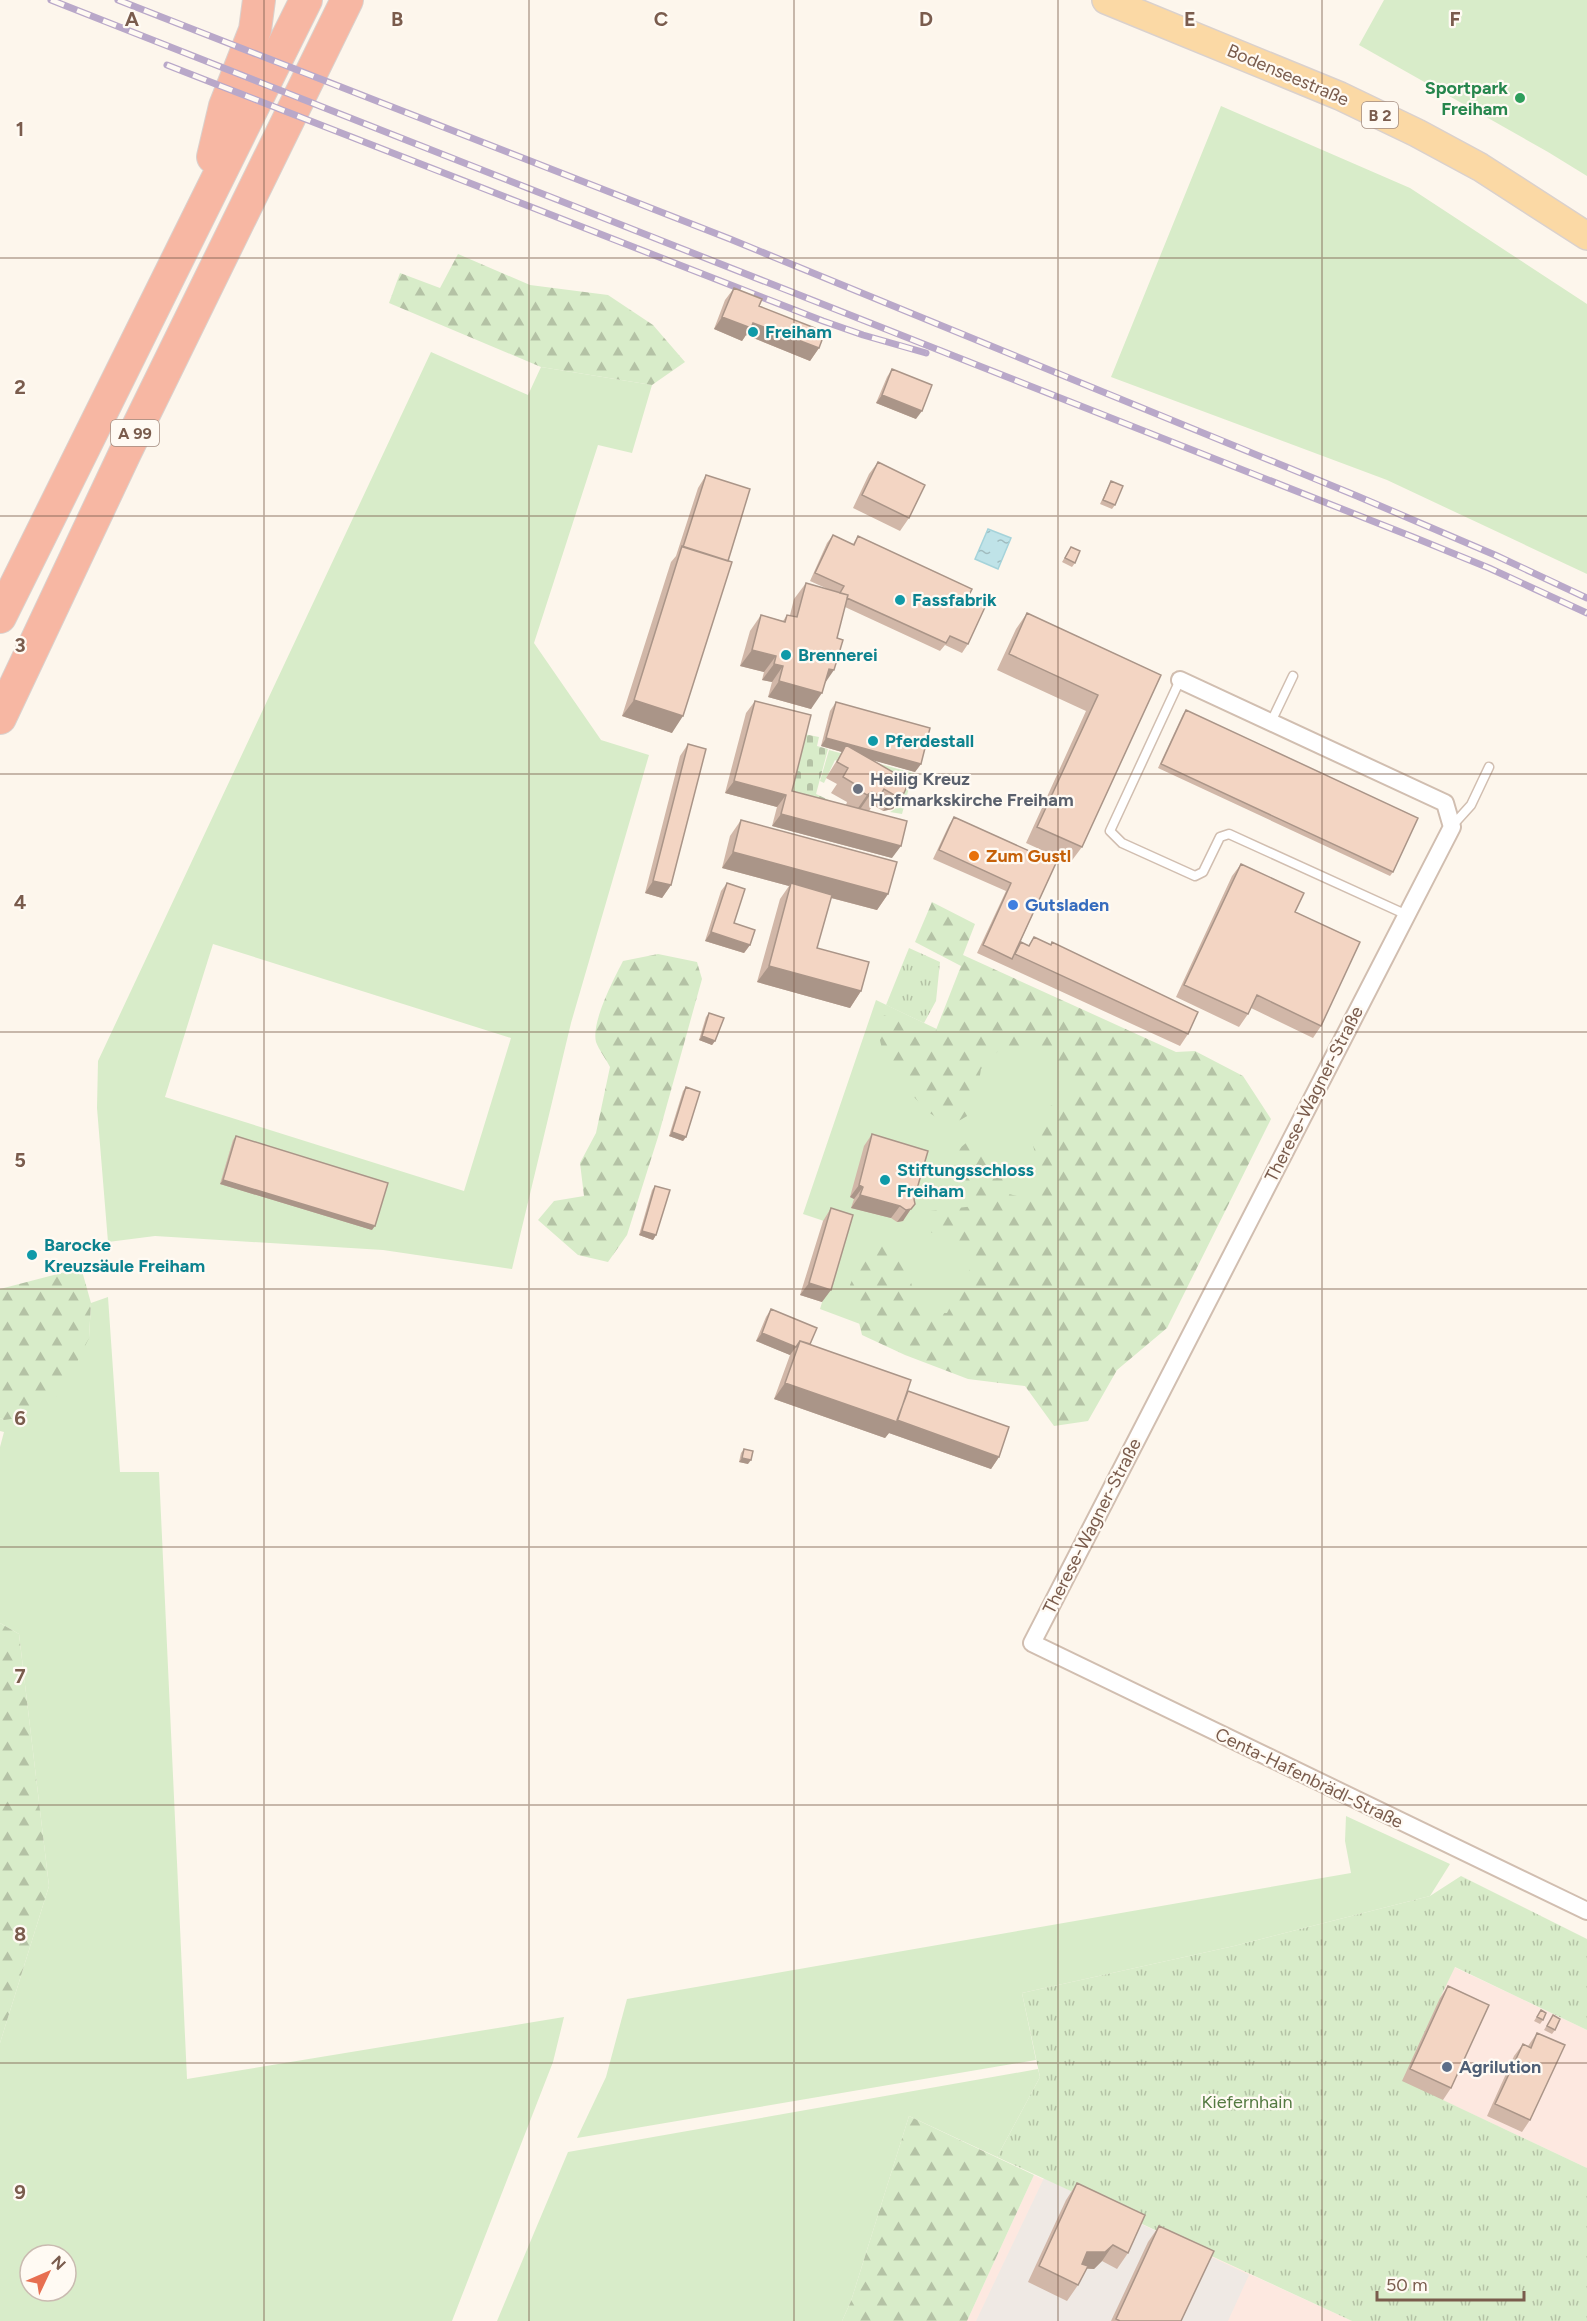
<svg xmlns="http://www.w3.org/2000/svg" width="1587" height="2321" font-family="Figtree,sans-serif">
  <defs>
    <pattern id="forest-firs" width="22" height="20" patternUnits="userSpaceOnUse" patternTransform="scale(1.5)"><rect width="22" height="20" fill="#d8ecc9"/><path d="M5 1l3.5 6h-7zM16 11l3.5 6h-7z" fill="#b4c2a5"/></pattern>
    <pattern id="cemetery-stones" width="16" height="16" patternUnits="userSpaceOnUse" patternTransform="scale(1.5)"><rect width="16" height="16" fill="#d8ecc9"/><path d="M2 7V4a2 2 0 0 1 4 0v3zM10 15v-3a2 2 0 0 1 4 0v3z" fill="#b4c2a5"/></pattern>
    <pattern id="park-tufts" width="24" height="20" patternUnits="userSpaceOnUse" patternTransform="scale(1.5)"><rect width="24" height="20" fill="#d8ecc9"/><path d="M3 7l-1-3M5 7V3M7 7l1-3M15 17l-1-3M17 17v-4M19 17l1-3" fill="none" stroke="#b4c2a5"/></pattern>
    <pattern id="water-ripples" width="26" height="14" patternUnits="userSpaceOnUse" patternTransform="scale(1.5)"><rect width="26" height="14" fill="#bfe3e8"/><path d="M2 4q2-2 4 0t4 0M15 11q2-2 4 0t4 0" fill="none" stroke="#a0bbbe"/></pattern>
  </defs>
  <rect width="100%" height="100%" fill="#fdf6ec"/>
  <path fill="#fde8e0" d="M1454 1967 1587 2030V2168L1402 2081Z
    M1034 2175 1352 2321H967Z"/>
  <path fill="#efe9e4" d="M1044 2178 1249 2275 1228 2321H976Z"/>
  <path fill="#d8ecc9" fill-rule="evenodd" d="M1384 0H1587V176L1548 152 1359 45Z
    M1221 106 1410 188 1587 304V574L1387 480 1111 377Z
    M431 352 528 395 541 367 652 385 632 453 598 445 534 643 601 740 649 755 571 1023 512 1269 383 1250 155 1236 108 1242 97 1108 98 1061ZM213 944 511 1038 464 1191 165 1097Z
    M829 750 913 773 902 814 890 812 895 809 898 802 895 795 835 760 824 783 820 781Z
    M876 1000 943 1032 1158 1053 1025 1386 820 1309 845 1228 803 1214Z
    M108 1297 120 1472H159L187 2079 564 2017 553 2062 452 2321H0V2043L49 1886 19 1634 0 1623V1447L4 1432 0 1431V1418L4 1420 89 1338 91 1303ZM30 2255H66V2291H30Z
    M1346 1816 1450 1864 1430 1896 1234 1946 1022 1993 1036 2060 577 2138 606 2077 627 1999 1351 1873 1345 1841Z
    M1038 2069 1040 2077 997 2157 909 2116 851 2301 842 2321H497L568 2152Z"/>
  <path fill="url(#forest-firs)" d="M458 254 530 285 608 295 653 325 685 362 652 385 541 367 389 303 400 273 440 288Z
    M932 902 975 924 963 955 1176 1052 1195 1051 1243 1076 1271 1119 1167 1328 1117 1370 1088 1421 1054 1426 1025 1386 968 1379 905 1355 862 1335 850 1285 868 1241 888 1242 907 1270 921 1314 947 1313 970 1269 962 1245 928 1231 921 1212 975 1206 955 1152 966 1143 980 1146 1000 1161 1009 1194 1034 1200 1042 1182 1032 1141 1046 1108 1088 1089 1034 1050 1001 1048 981 1069 974 1112 950 1126 928 1112 901 1083 883 1053 878 1032 884 1015 934 1035 961 966 915 942Z
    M658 954 697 962 702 979 658 1137 627 1235 608 1262 578 1255 538 1220 554 1201 584 1196 580 1163 596 1133 610 1067C606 1059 599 1050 596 1042 591 1022 614 979 623 961Z
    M69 1271H82L91 1303 89 1338 63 1391 32 1416 4 1420 0 1418V1289Z
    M0 1623 19 1634 49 1886 0 2043Z
    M909 2116 1034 2175 967 2321H842L851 2301Z"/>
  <path fill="url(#cemetery-stones)" d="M804 734 819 737 817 746 828 749 816 794 833 802 786 801Z"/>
  <path fill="url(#park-tufts)" d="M909 948 940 962 936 1001 924 1023 886 1005Z
    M1461 1876 1587 1939V2030L1455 1967 1440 1998 1443 2100 1587 2168V2321H1352L997 2157 1040 2077 1022 1993 1234 1946 1430 1896Z"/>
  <path fill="url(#water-ripples)" stroke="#a5d3da" stroke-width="1.5" d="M988 529 1011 538 998 569 975 559Z"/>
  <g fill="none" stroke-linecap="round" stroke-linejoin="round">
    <g stroke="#d1beb0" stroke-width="11">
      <path id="service" d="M1180 680 1110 831 1122 843 1195 876 1203 872 1220 837 1229 834 1407 915
        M1271 722 1293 676
        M1452 826 1471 805 1489 767"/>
    </g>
    <g stroke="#d1beb0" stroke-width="20">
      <path id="minor" d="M1180 680 1445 803 1452 827 1032 1643 1587 1911"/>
    </g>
    <g stroke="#dad1cd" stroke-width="30">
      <path id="primary" d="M1106 0 1340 96 1417 133 1480 167 1587 236"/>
    </g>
    <g stroke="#dad1cd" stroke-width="34">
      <path id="motorway" d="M213 157 225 106 255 30 259 0
        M0 617 306 0
        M0 718 125 453 347 0"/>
    </g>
    <use href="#service" stroke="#fff" stroke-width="8"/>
    <use href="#minor" stroke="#fff" stroke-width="16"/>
    <use href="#primary" stroke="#fbd9a5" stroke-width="27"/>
    <use href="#motorway" stroke="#f7b7a3" stroke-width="32"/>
    <g stroke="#b9a8c9" stroke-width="7">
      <path id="rail" d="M51 0 1413 537 1489 568 1587 613
        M118 0 730 239 1357 496 1495 555 1587 598
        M167 65 823 321 863 335 926 353"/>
    </g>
    <use href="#rail" stroke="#fffaf3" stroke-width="4.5" stroke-dasharray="14" stroke-linecap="butt"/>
  </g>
  <path fill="#d1b7a8" d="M734 288 819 348 810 361 746 335 742 341 714 329 725 300Z
    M892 369 916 419 876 403 887 377Z
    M878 462 909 518 900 531 853 508 869 474Z
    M706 475 672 733 622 716 671 562 676 556 698 488Z
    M1111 481 1115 505 1112 509 1100 504 1109 485Z
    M833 535 853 544 858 536 968 597V644L962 653 945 645 940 651 845 607 824 684 811 709 768 697 772 682 762 680 764 672 740 666 750 631 761 615 783 621 787 615H790L794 599 806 583 830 590 810 581 827 543Z
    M1071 547 1075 563 1072 567 1062 562Z
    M1027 613 1161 675 1082 847 1070 863 1026 843 1086 711 997 670 1016 629Z
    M755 701 792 791 846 805 847 802 831 793 837 784 826 778 842 752 821 746 830 711 836 702 921 764 915 772 870 759 905 779 893 809 883 811 873 805 869 811 892 858 772 826 777 807 725 793 746 713Z
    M1186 710 1393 872 1390 876 1158 768 1183 714Z
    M688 744 671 885 662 898 645 893 680 756Z
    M954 817 1056 863 1018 947 1021 942 1028 946 1034 937 1188 1034 1180 1046 977 953 1006 891 933 859 949 825Z
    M741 820 888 894 877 910 831 898 817 948 861 991 850 1008 757 982 780 899 789 886 722 868 730 836Z
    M1241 864 1295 912 1321 1026 1313 1038 1251 1008 1248 1014 1239 1027 1176 997 1232 876Z
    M727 883 734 923 750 945 744 953 705 941 721 891Z
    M709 1013 715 1041 712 1045 699 1040 706 1017Z
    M686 1087V1137L683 1141 669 1136 683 1091Z
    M872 1134 928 1151 903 1221 897 1222 891 1218 851 1208 854 1199 850 1197 864 1146Z
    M236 1136 372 1230 220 1184 233 1140Z
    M655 1186 656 1235 653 1240 639 1235 652 1190Z
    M831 1208 822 1302 800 1295 823 1221Z
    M771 1309 810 1344 908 1391 999 1457 991 1469 889 1433 885 1438 774 1399 790 1355 756 1341 766 1317Z
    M744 1449 748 1464 739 1462 741 1453Z
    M1448 1986 1451 2088 1443 2100 1402 2081 1440 1998Z
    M1541 2010 1543 2020 1540 2024 1534 2021Z
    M1553 2015 1555 2030 1552 2034 1544 2030Z
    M1537 2033 1530 2120 1522 2132 1487 2116 1514 2056 1523 2044 1528 2046Z
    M1077 2183 1128 2253 1117 2269 1102 2261 1094 2269 1086 2268 1078 2285 1067 2301 1028 2282 1066 2200Z
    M1159 2226 1181 2321H1111L1148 2242Z"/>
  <path fill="#aa9588" d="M722 317 753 323 819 348 810 361 746 335 742 341 714 329Z
    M882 395 922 411 916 419 876 403Z
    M752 650 776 656 764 672 740 666Z
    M774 664 783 666 772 682 762 680Z
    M829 669 834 670 823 686Z
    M779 681 822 693 811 709 768 697Z
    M634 700 683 716 672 733 622 716Z
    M826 738 921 764 915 772 843 752 846 745 842 752 821 746Z
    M734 781 786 795 777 807 725 793Z
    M872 792 861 808 856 811 867 795Z
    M904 793 893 809 883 811 894 795Z
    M781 814 901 846 892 858 772 826Z
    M733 852 888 894 877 910 790 887 791 883 789 886 722 868Z
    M653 881 671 885 662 898 645 893Z
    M711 932 750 945 744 953 705 941Z
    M769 966 861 991 850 1008 757 982Z
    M702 1036 715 1041 712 1045 699 1040Z
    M672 1132 686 1137 683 1141 669 1136Z
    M223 1180 375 1226 372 1230 220 1184Z
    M859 1185 863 1187 854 1199 850 1197Z
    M860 1195 900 1206 891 1218 851 1208Z
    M911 1209 903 1221 897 1222 906 1210Z
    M642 1231 656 1235 653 1240 639 1235Z
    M809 1283 831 1290 822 1302 800 1295Z
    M762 1333 796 1347 790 1355 756 1341Z
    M785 1383 896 1420 999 1457 991 1469 889 1433 885 1438 774 1399Z
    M742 1458 751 1460 748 1464 739 1462Z
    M1113 2245 1102 2261 1094 2269 1076 2268 1087 2252Z"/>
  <path fill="#f3d5c3" stroke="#aa9588" stroke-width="1.5" d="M734 288 762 299 759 306 825 332 819 348 753 323 751 328 722 317Z
    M892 369 932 385 922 411 882 395Z
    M878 462 925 485 909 518 862 495Z
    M706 475 750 489 728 561 683 547Z
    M1111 481 1123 486 1115 505 1103 500Z
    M833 535 854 545 858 536 972 589 968 597 986 605 968 644 950 636 946 643 847 598 848 595 840 593 844 586 815 573Z
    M682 546 732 562 683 716 634 700Z
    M1071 547 1080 551 1075 563 1065 558Z
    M806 583 848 595 837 638 843 640 834 670 829 669 822 693 779 681 783 666 774 664 776 656 752 650 761 615 785 622 787 615 797 617Z
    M1027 613 1161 675 1082 847 1037 827 1098 695 1009 654Z
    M755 701 811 715 792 791 907 821 901 846 781 814 786 795 734 781Z
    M836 702 930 728 921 764 826 738Z
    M1186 710 1418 818 1393 872 1161 764Z
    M688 744 706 749 671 885 653 881Z
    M846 745 905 779 907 786 904 793 894 795 884 789 880 796 872 792 867 795 858 790V786L843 777 848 768 837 762Z
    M954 817 1056 863 1012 959 983 945 1011 883 939 850Z
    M741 820 897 862 888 894 733 852Z
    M1241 864 1304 893 1295 912 1360 942 1321 1026 1257 995 1248 1014 1184 985Z
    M727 883 745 889 734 923 755 930 750 945 711 932Z
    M791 883 832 895 817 948 869 962 861 991 769 966Z
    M1034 937 1051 945 1052 942 1198 1012 1188 1034 1015 954 1021 942 1029 946Z
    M709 1013 724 1018 715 1041 702 1036Z
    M686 1087 700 1092 686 1137 672 1132Z
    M872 1134 928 1151 914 1199 915 1204 911 1209 906 1210 900 1206 860 1195 863 1187 859 1185Z
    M236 1136 388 1183 375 1226 223 1180Z
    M655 1186 670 1190 656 1235 642 1231Z
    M831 1208 853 1215 831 1290 809 1283Z
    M771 1309 817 1328 810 1344 800 1341 796 1347 762 1333Z
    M800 1341 911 1380 897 1422 785 1383Z
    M908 1391 1009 1427 999 1457 897 1420Z
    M744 1449 753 1451 751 1460 742 1458Z
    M1448 1986 1489 2005 1451 2088 1410 2069Z
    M1541 2010 1546 2013 1543 2020 1537 2017Z
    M1553 2015 1560 2019 1555 2030 1547 2026Z
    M1537 2033 1565 2045 1530 2120 1495 2104 1523 2044 1531 2048Z
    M1077 2183 1145 2215 1128 2253 1113 2245 1105 2252H1087L1082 2264 1088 2266 1078 2285 1039 2266Z
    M1159 2226 1214 2251 1181 2321H1120L1116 2319Z"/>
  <path fill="none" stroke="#7a5c4d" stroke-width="1.5" stroke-opacity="0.55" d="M264 0V2321M529 0V2321M794 0V2321M1058 0V2321M1322 0V2321M0 258H1587M0 516H1587M0 774H1587M0 1032H1587M0 1289H1587M0 1547H1587M0 1805H1587M0 2063H1587"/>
  <circle fill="#2e9e5b" stroke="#fffaf3" stroke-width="2" cx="1520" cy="98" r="6"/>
  <g fill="#0f9aa8" stroke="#fffaf3" stroke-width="2">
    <circle cx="753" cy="332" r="6"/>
    <circle cx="900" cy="600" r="6"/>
    <circle cx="786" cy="655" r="6"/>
    <circle cx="873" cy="741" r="6"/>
    <circle cx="885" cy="1180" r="6"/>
    <circle cx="32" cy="1255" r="6"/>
  </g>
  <circle fill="#6b7280" stroke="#fffaf3" stroke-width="2" cx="858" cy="789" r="6"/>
  <circle fill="#e8710a" stroke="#fffaf3" stroke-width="2" cx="974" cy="856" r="6"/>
  <circle fill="#3f7fe0" stroke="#fffaf3" stroke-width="2" cx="1013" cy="905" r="6"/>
  <circle fill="#5c6f8a" stroke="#fffaf3" stroke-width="2" cx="1447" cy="2067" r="6"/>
  <g text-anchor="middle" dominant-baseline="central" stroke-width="4.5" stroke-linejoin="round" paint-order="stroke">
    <g fill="#fffaf3" stroke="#a28b7f" stroke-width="1.5">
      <rect x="1362" y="102" width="36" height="26" rx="4.5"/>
      <rect x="111" y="420" width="48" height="26" rx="4.5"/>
    </g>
    <g font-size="16" font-weight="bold" fill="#7a5c4d">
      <text x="1380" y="115">B 2</text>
      <text x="135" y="433">A 99</text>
    </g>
    <g font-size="18" fill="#7a5c4d" stroke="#fffaf3">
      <text transform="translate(1288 75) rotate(23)">Bodenseestraße</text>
      <text transform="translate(1314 1094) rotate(-63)">Therese-Wagner-Straße</text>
      <text transform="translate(1092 1526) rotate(-63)">Therese-Wagner-Straße</text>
      <text transform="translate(1309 1778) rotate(26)">Centa-Hafenbrädl-Straße</text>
    </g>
    <g font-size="18" font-weight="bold" fill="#27864d" stroke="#fffaf3" text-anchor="end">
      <text x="1508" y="88">Sportpark<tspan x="1508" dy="21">Freiham</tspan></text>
    </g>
    <g font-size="18" font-weight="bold" fill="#0d838f" stroke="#fffaf3" text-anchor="start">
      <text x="765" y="332">Freiham</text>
      <text x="912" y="600">Fassfabrik</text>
      <text x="798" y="655">Brennerei</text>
      <text x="885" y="741">Pferdestall</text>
      <text x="897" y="1170">Stiftungsschloss<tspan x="897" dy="21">Freiham</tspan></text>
      <text x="44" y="1245">Barocke<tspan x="44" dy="21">Kreuzsäule Freiham</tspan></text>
    </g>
    <g font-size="18" font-weight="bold" fill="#5b616d" stroke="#fffaf3" text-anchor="start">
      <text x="870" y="779">Heilig Kreuz<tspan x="870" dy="21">Hofmarkskirche Freiham</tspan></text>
    </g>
    <g font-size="18" font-weight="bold" fill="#c56008" stroke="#fffaf3" text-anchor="start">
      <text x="986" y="856">Zum Gustl</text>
    </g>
    <g font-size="18" font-weight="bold" fill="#366cbe" stroke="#fffaf3" text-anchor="start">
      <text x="1025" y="905">Gutsladen</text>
    </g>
    <g font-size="18" font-weight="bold" fill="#4e5e75" stroke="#fffaf3" text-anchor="start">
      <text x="1459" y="2067">Agrilution</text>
    </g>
    <g font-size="18" fill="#537a41" stroke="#fffaf3">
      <text x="1247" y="2102">Kiefernhain</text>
    </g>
  </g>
  <g font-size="20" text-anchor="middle" font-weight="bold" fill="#7a5c4d" stroke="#fffaf3" stroke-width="4.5" stroke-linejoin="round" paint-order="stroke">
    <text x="132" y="26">A</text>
    <text x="397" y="26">B</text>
    <text x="661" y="26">C</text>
    <text x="926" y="26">D</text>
    <text x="1190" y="26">E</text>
    <text x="1455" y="26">F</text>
    <text x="20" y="136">1</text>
    <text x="20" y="394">2</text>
    <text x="20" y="652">3</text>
    <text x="20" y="909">4</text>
    <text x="20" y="1167">5</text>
    <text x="20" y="1425">6</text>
    <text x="20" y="1683">7</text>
    <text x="20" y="1941">8</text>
    <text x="20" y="2199">9</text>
  </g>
  <g transform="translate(48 2273) rotate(46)"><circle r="28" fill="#fffaf3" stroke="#cabbb1" stroke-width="1.5"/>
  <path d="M0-4.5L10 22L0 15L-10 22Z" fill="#e76f51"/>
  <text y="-9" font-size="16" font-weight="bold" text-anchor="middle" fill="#7a5c4d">N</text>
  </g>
  <path d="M1377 2291v9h147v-9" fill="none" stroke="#7a5c4d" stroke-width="3"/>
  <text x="1386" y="2291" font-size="18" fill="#7a5c4d" stroke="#fffaf3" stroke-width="4.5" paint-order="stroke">50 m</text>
</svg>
